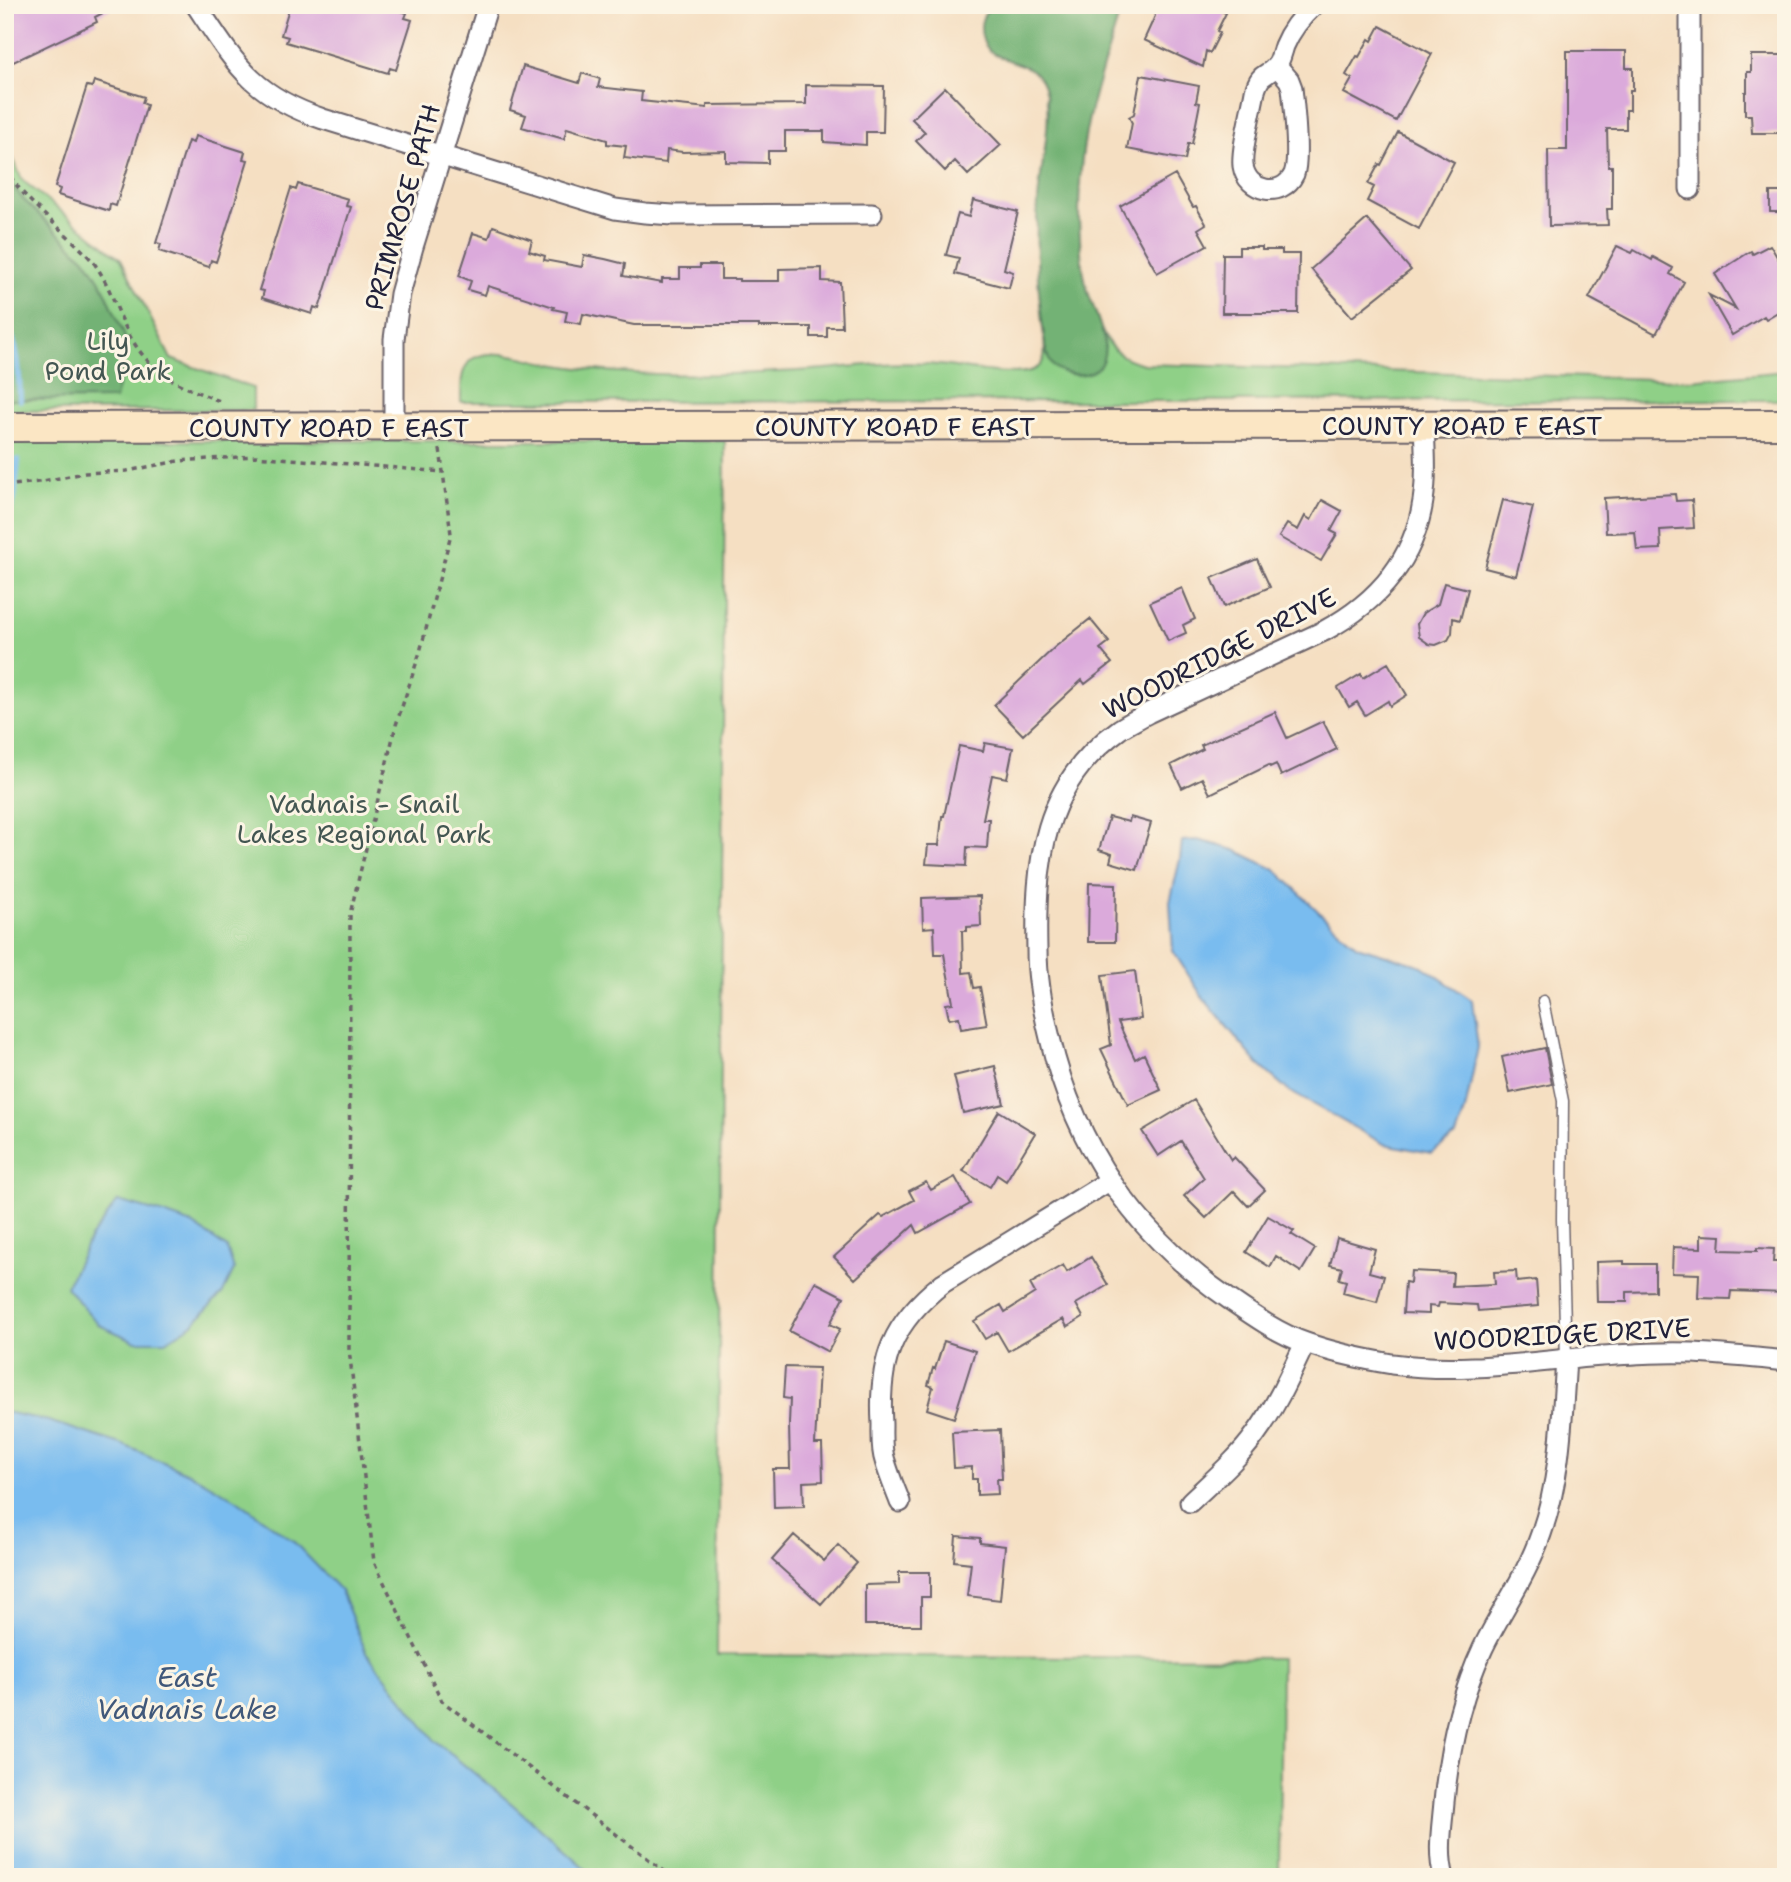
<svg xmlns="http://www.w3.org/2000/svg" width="1791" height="1882" font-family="'Shantell Sans',sans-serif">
  <rect width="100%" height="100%" fill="#fcf5e5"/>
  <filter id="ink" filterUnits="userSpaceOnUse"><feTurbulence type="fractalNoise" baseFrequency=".0143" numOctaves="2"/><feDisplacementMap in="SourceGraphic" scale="14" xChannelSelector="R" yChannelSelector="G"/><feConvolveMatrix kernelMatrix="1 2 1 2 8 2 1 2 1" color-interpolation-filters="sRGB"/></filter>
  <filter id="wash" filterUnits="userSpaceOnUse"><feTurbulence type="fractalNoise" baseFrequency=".00686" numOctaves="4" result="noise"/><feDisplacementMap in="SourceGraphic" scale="28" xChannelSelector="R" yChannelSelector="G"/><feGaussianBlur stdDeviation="1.57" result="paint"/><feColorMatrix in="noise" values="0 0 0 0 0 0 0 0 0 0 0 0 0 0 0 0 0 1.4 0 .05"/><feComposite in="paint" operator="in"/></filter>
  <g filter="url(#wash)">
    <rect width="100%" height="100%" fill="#f5dfc2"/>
    <path fill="#8fd087" stroke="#587961" stroke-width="2" d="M5 139 22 180 121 259 171 359 253 388V410L5 411Z
      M1100 327C1110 349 1119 358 1144 364L1689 380 1786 371V400L461 402C461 386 459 362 479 356 502 349 529 360 552 364 575 368 598 371 620 372 684 377 748 374 812 370 854 367 896 360 939 365 960 367 1015 378 1033 370 1047 365 1045 350 1044 338 1048 362 1052 371 1078 375L1105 348Z
      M5 441H725L717 1655 1281 1658 1279 1877H5Z"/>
    <path fill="#73b274" stroke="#4a6a58" stroke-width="2" d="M996 5H1122C1109 51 1091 97 1084 144 1080 169 1079 194 1079 219 1080 242 1081 265 1087 288 1092 308 1110 339 1103 359 1097 379 1066 378 1053 366 1049 362 1048 357 1046 351 1039 304 1034 249 1038 201 1040 168 1052 127 1046 94 1044 85 1041 77 1033 71 1014 57 980 62 981 26 982 15 987 10 996 5Z
      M5 175 23 199 88 262 103 286 123 331 126 341 123 364 115 399 5 400Z"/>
    <path fill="#79bcef" stroke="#4e6f95" stroke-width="2" d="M1198 840 1235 850 1276 870 1325 918 1357 946 1422 966 1472 1000 1478 1047 1465 1111 1456 1136 1431 1153 1384 1144 1289 1091 1258 1064 1204 999 1173 951 1170 902 1180 859 1182 841Z
      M118 1201 161 1213 192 1224 227 1248 234 1270 223 1293 193 1324 166 1341H135L99 1325 66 1287 90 1238Z
      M5 1412 45 1420 121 1444 191 1474 237 1500 293 1541 341 1591 366 1652 436 1742 512 1804 595 1877H5Z"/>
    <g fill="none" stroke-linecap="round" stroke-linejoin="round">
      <path stroke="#79bcef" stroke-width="6" d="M5 323C19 345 19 374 20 400
        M5 523 14 499 18 460"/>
    </g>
    <g id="blocks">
      <path fill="#dbaadb" d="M5 5H118L95 17 97 22 5 66Z
        M290 5H383L407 13 405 18 412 20 396 70 390 68 388 73 286 42 288 37 281 35Z
        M1153 5H1224L1221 11 1226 13 1217 31 1220 33 1210 53 1206 51 1203 67 1144 40 1155 16Z
        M1380 26 1432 54 1396 121 1344 93 1352 79 1346 75 1357 56 1359 57 1369 39 1372 41Z
        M1567 51H1626V68H1633V90H1630V110H1626V129H1607L1608 166H1612V209H1607L1608 225 1549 226 1548 150H1567Z
        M1751 55H1786V133H1752L1751 115H1745V92H1747V72H1751Z
        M523 66 579 83 582 73 600 79 598 87 642 92 641 101 707 108V105L806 104V85L884 86 883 132H866V145L824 142V131H785V151H768V163L726 162V151L683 152 667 150 666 163 624 158 626 146 607 144V140L567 128 564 139 522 127 526 115 510 110Z
        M1141 75 1199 86 1196 102 1200 103 1192 144H1188L1185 160 1127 149 1132 123 1129 117 1134 114Z
        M94 81 144 97 142 103 147 105 116 206 110 204 109 211 58 195 60 189 55 187 87 86 92 87Z
        M945 87 1001 145 968 175 955 161 945 171 916 141 925 132 912 119Z
        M1398 132 1454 162 1419 229 1367 201 1374 187 1368 184 1379 164 1381 165Z
        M195 136 245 152 243 159 248 160 216 262 211 260 209 267 159 251 161 244 156 243 188 141 193 143Z
        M1175 175 1193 207 1196 206 1206 224 1198 229 1207 245 1157 273 1120 206Z
        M298 184 348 199 346 206 351 207 319 309 314 307 312 314 262 298 264 291 259 290 291 188 296 190Z
        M1770 192H1786V212H1770Z
        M973 200 1018 212 1004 269 1013 272 1009 288 955 274 959 258 946 255 958 214 969 217Z
        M1367 219 1411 270 1352 317 1311 269Z
        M493 226 532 240 529 251 545 256 544 260 582 267 584 255 605 259 625 264 623 276 662 283V279H680V268H700V265H721V279H739V281H779V269L822 268V281L840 282 842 327H827V337H811V327H759V325H634L583 314 581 324 565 321 567 312 553 309 554 307 488 286 485 295 468 290 471 281 459 276 473 233 489 238Z
        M1770 245 1786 272V307L1766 319 1764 316 1732 335 1709 295 1736 309 1715 274 1751 251 1753 254Z
        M1617 246 1632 253 1634 250 1652 260 1653 257 1673 268 1670 274 1684 282 1656 334 1589 298Z
        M1239 247H1262V250H1282V254H1299L1298 313H1222L1223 254H1239Z
        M1675 494 1676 501 1692 500 1694 528 1660 530 1661 549 1637 550 1635 532 1606 533 1604 498Z
        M1322 500 1342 511 1331 531 1337 534 1321 561 1279 537 1287 524 1298 530 1305 516 1311 520Z
        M1503 500 1533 507 1516 576 1485 568Z
        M1257 559 1270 587 1224 607 1212 578Z
        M1444 583 1468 589 1460 620 1453 618 1452 633 1448 640 1436 645 1429 644 1419 637 1417 624 1423 613 1438 604Z
        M1182 588 1195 619 1183 625 1186 633 1168 641 1150 602Z
        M1090 619 1109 642 1100 649 1112 663 1085 684 1082 680 1023 735 994 705 1055 647Z
        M1388 663 1407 695 1390 706 1388 701 1365 715 1357 702 1349 707 1338 688 1361 674 1363 678Z
        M1275 712 1287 738 1323 721 1337 749 1281 776 1276 764 1270 767 1269 765 1210 794 1202 778 1182 788 1171 765 1203 749 1201 745Z
        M985 743 1013 748 1007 778 992 775 983 819H989L987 848 967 847 966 866 926 864 928 845H939L942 816H944L959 746 983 751Z
        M1109 817 1129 822 1130 817 1151 823 1137 870 1110 862 1112 854 1099 850Z
        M1089 883 1116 884 1115 942H1088Z
        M980 896 981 926 967 927V931H962L963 973 971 972 974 988 980 987 987 1025 961 1029 959 1017 949 1019 946 1004 953 1003 944 954H935L934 927 923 928 922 898Z
        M1135 971 1141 1019 1118 1022 1135 1059 1144 1054 1161 1090 1128 1105 1101 1049 1111 1045 1102 975Z
        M1545 1048 1552 1084 1510 1093 1502 1057Z
        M995 1066 1004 1104 963 1113 954 1076Z
        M1194 1100 1231 1160 1234 1157 1265 1190 1248 1206 1234 1191 1206 1218 1184 1196 1204 1178 1181 1141 1158 1156 1142 1131Z
        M999 1111 1035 1133 1006 1181 997 1175 990 1187 963 1171Z
        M955 1177 970 1204 918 1233 914 1225 855 1279 834 1257 880 1215 883 1217 914 1200 909 1191 926 1182 931 1190Z
        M1268 1216 1294 1231 1291 1234 1315 1249 1301 1272 1276 1256 1270 1267 1246 1252Z
        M1701 1235 1721 1236 1720 1250 1757 1251V1248L1774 1249 1773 1262H1786V1293L1731 1291 1730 1299 1698 1298 1699 1274 1672 1273 1673 1247 1701 1248Z
        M1337 1238 1375 1249 1369 1272 1384 1276 1377 1302 1343 1293 1346 1281 1339 1279 1342 1268 1330 1265Z
        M1091 1257 1108 1285 1076 1304 1083 1317 1067 1327 1063 1319 1008 1351 997 1332 985 1339 974 1321 1001 1305 1005 1312 1035 1293 1030 1284 1063 1265 1067 1272Z
        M1624 1261V1264H1655V1291L1627 1292V1302H1597L1596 1262Z
        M1411 1271 1453 1273 1452 1286 1495 1284 1494 1272 1516 1271 1517 1282 1536 1280 1538 1306 1478 1311 1477 1305 1439 1303 1438 1307 1429 1306V1314L1403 1313 1405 1282 1410 1283Z
        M815 1282 844 1297 830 1324 840 1329 828 1352 789 1331Z
        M944 1341 975 1351 954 1418 927 1409 933 1387 928 1385 933 1368 935 1369Z
        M785 1367 819 1368 815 1444H822L823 1481 803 1482 804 1506 774 1507 773 1469H790L789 1424 790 1399 783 1398Z
        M1000 1430 1002 1479H997L998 1494 977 1495V1479H972V1467L954 1468 952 1432Z
        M794 1535 824 1561 838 1545 857 1563 821 1604 772 1560Z
        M956 1536 980 1538V1543L1005 1546 1000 1600 967 1596 971 1563 954 1561Z
        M899 1572H930V1597H921V1625H865V1585L899 1584Z"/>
    </g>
  </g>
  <g filter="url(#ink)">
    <use href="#blocks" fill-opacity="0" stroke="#6c646a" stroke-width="2"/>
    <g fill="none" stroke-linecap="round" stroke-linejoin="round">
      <g stroke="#6c646a" stroke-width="13">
        <path id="lane" d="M1543 1001 1563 1101 1562 1219 1566 1359"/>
      </g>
      <g stroke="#6c646a" stroke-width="23">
        <path id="street" d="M196 5C236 65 252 95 323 119L615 209 645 213 673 215 872 214
          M1690 5V189
          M1277 66 1289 80 1292 88C1294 106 1300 158 1294 174 1282 199 1247 192 1243 166 1241 149 1252 109 1255 91 1261 71 1266 78 1276 66 1280 62 1282 52 1284 46 1291 29 1301 17 1314 5
          M1424 425C1425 450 1427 476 1423 501 1414 561 1376 603 1324 631L1148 713C1138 719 1129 723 1120 729 1042 784 1035 863 1037 950 1037 980 1043 1010 1050 1038 1076 1149 1135 1234 1229 1299 1252 1315 1279 1334 1306 1343 1334 1353 1363 1359 1392 1364 1459 1373 1523 1363 1589 1357 1629 1354 1670 1351 1710 1354 1735 1356 1760 1358 1786 1361
          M394 427V339L400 294 413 247 488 5
          M900 1502C895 1489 889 1475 885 1461 881 1450 882 1436 882 1424 878 1360 892 1323 943 1283L1109 1181
          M1190 1502C1212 1481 1237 1460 1255 1435 1276 1407 1290 1375 1305 1343
          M1444 1877C1437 1853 1442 1827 1444 1802 1449 1749 1460 1697 1483 1648 1502 1609 1527 1575 1541 1534 1561 1477 1562 1418 1566 1359"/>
      </g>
      <g stroke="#6c646a" stroke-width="32">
        <path id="secondary" d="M5 427 1786 424"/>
      </g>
      <path stroke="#6c646a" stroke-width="3.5" stroke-dasharray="5 5" stroke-linecap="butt" d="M5 168C27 206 66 230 94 263 107 281 114 302 123 322 145 371 172 383 220 401
        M440 449 451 534 420 652 396 725 350 914 349 1349 374 1562 442 1701 672 1877
        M5 486 38 482 85 473 127 471 178 461 255 456 444 472"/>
      <use href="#lane" stroke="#fff" stroke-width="10"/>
      <use href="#street" stroke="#fff" stroke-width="19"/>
      <use href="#secondary" stroke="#fbe6c4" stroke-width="28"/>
    </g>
  </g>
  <g text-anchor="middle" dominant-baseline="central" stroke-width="6" stroke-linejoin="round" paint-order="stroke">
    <g font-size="26" fill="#22223b" stroke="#fcf5e5">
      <text transform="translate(402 207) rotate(-74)">PRIMROSE PATH</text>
      <text x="1462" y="425">COUNTY ROAD F EAST</text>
      <text x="895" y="426">COUNTY ROAD F EAST</text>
      <text x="329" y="427">COUNTY ROAD F EAST</text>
      <text transform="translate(1219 653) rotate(-27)">WOODRIDGE DRIVE</text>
      <text transform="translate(1562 1334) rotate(-3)">WOODRIDGE DRIVE</text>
    </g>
    <g font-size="26" fill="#435652" stroke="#fcf5e5">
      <text x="108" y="340">Lily<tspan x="108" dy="30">Pond Park</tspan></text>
      <text x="364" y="803">Vadnais - Snail<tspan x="364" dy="30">Lakes Regional Park</tspan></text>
    </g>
    <g font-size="28" font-style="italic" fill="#40587a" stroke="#fcf5e5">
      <text x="187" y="1677">East<tspan x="187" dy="32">Vadnais Lake</tspan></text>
    </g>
  </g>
  <rect width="1791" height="1882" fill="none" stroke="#fcf5e5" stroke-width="28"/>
</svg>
